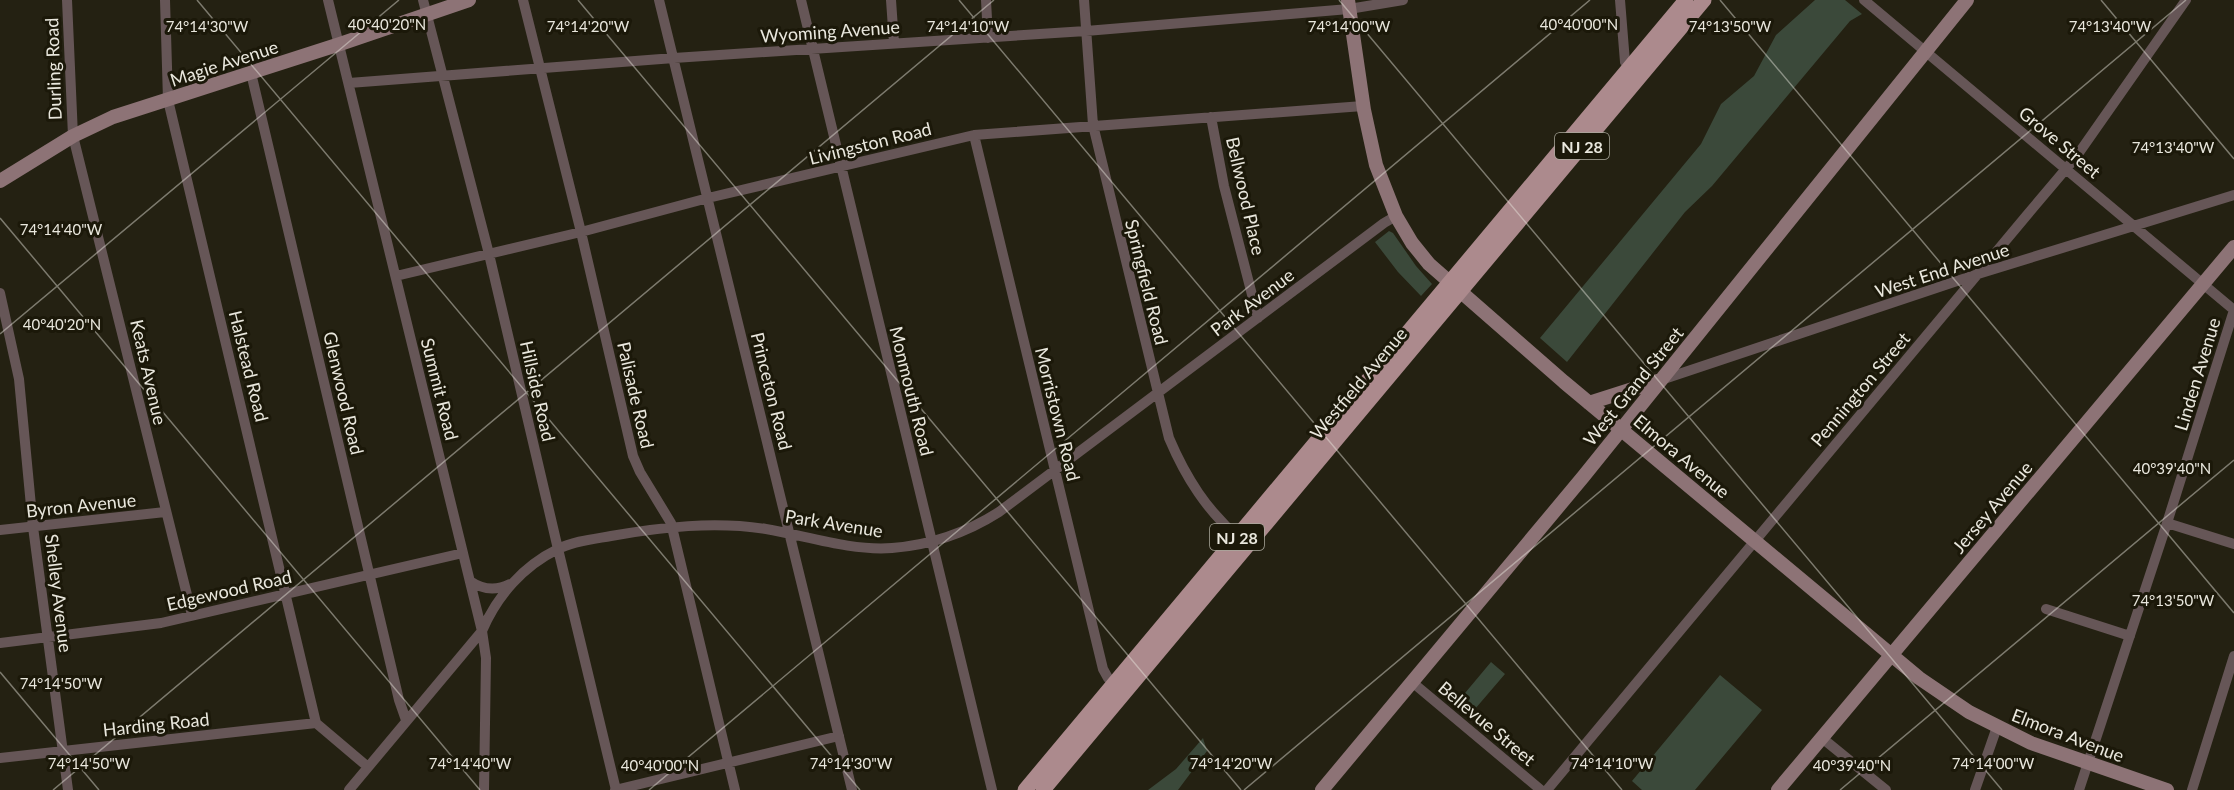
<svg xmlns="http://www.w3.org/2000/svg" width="2234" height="790" font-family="Lato,sans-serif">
  <rect width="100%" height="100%" fill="#242112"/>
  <path fill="#3b493a" d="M1815 0H1845L1862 14 1850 21 1712 186 1685 212 1567 362 1540 338 1701 144 1721 104 1754 76 1776 35Z
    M1389 231 1393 233 1416 266 1432 284 1421 296 1398 272 1375 242Z
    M1491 662 1505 674 1469 716 1455 705Z
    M1720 675 1762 710 1695 790H1642L1632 781Z
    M1203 738 1207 751 1178 790H1148L1176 769Z"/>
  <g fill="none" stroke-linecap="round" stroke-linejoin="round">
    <path stroke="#665657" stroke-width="10" d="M67 0 73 136 192 615
      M165 0 168 100 316 723 368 767
      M328 0 482 631 486 658 484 790
      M423 0 489 254 558 549 616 790
      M523 0 581 232 633 456 640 472 671 523 735 790
      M659 0 852 790
      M801 0 992 790
      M891 0 894 43
      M986 0 988 38
      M1084 0 1093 125 1169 438C1186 478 1207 511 1240 539
      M1620 0 1625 62 1632 72
      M1864 0 2234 310
      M251 73 399 700 406 720
      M349 83 674 58 1086 31 1349 9 1403 0
      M1211 117 1224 186 1258 318
      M974 135 1103 669 1108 678 1118 686
      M396 276 581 232 708 198 974 135 1363 106
      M0 293 19 379 33 527 68 790
      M1661 380 1978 274 2234 195
      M2167 523 2234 544
      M0 530 165 512
      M470 581C483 590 496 591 510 584
      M2046 609 2130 636
      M0 643 161 623 463 553
      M1412 682 1541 790
      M1822 738 1886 790
      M0 758 316 723
      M349 790 482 631C497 596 523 566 558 549 574 541 594 539 611 536 662 527 714 521 766 529 807 536 850 551 892 548 931 545 966 533 999 512L1384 223 1396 216
      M615 790 839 736
      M1547 790 2027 215 2076 157 2186 0
      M1975 790 1997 727
      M2079 790 2167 523 2234 310
      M2192 790 2234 656"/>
    <path stroke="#8d7376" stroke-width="14" d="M1348 0 1364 110 1376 165 1396 216 1412 243 1429 264 1564 382 1919 678 1969 712 2031 743 2167 790
      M0 181 73 136 113 117 340 44 469 0
      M1589 403 1661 380
      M1322 790 1583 477 1967 0
      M1778 790 2234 247"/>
    <path stroke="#ac8a8d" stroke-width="15" d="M1025 790 1686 0
      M1043 790 1704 0"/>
  </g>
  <path fill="none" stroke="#e9e7dd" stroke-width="1.5" stroke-opacity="0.45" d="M197 0 860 790M578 0 1241 790M959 0 1622 790M1339 0 2002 790M1720 0 2234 613M2101 0 2234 159M0 218 480 790M0 334 399 0M0 672 99 790M53 790 994 0M649 790 1590 0M1244 790 2186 0M1840 790 2234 460"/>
  <g text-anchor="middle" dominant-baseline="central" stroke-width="6" stroke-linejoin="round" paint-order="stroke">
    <g fill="#1b1809" stroke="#aba99d" stroke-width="1.5">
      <rect x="1555" y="133" width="54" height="26" rx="4.5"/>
      <rect x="1210" y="524" width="54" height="26" rx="4.5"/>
    </g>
    <g font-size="16" font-weight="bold" fill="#e9e7dd">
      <text x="1582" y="146">NJ 28</text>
      <text x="1237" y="537">NJ 28</text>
    </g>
    <g font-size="18" fill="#e9e7dd" stroke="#1b1809">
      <text transform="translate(830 31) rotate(-4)">Wyoming Avenue</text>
      <text transform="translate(224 63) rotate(-18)">Magie Avenue</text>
      <text transform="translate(53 69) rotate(-92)">Durling Road</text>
      <text transform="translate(2060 142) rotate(40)">Grove Street</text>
      <text transform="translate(870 143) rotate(-14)">Livingston Road</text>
      <text transform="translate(1246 196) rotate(77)">Bellwood Place</text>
      <text transform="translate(1942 270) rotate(-18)">West End Avenue</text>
      <text transform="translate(1147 282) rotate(76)">Springfield Road</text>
      <text transform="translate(1252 302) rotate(-37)">Park Avenue</text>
      <text transform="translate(249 366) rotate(76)">Halstead Road</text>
      <text transform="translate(149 372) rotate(77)">Keats Avenue</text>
      <text transform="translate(2197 374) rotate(-73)">Linden Avenue</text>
      <text transform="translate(1358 383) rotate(-50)">Westfield Avenue</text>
      <text transform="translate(1633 386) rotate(-51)">West Grand Street</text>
      <text transform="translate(440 389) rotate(76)">Summit Road</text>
      <text transform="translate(1860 389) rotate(-50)">Pennington Street</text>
      <text transform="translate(538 391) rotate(77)">Hillside Road</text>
      <text transform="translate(772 391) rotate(76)">Princeton Road</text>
      <text transform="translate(912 391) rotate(76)">Monmouth Road</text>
      <text transform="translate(344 393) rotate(77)">Glenwood Road</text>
      <text transform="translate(636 395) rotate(77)">Palisade Road</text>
      <text transform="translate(1058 414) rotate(76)">Morristown Road</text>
      <text transform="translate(1682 456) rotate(40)">Elmora Avenue</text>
      <text transform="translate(81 505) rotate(-6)">Byron Avenue</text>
      <text transform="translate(1992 507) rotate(-50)">Jersey Avenue</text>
      <text transform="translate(834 523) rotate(9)">Park Avenue</text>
      <text transform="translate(229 590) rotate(-13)">Edgewood Road</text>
      <text transform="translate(59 593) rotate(83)">Shelley Avenue</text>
      <text transform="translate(1487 723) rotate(40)">Bellevue Street</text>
      <text transform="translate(156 724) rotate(-6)">Harding Road</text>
      <text transform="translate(2068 735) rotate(21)">Elmora Avenue</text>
    </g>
  </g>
  <g font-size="15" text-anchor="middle" fill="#e9e7dd" stroke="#1b1809" stroke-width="6" stroke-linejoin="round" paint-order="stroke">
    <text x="387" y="30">40°40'20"N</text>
    <text x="1579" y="30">40°40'00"N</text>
    <text x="207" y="32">74°14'30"W</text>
    <text x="588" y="32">74°14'20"W</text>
    <text x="968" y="32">74°14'10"W</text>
    <text x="1349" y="32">74°14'00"W</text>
    <text x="1730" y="32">74°13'50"W</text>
    <text x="2110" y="32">74°13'40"W</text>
    <text x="2173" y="153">74°13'40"W</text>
    <text x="61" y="235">74°14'40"W</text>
    <text x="62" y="330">40°40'20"N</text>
    <text x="2172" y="474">40°39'40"N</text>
    <text x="2173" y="606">74°13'50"W</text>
    <text x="61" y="689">74°14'50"W</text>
    <text x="89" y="769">74°14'50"W</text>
    <text x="470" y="769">74°14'40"W</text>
    <text x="851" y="769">74°14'30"W</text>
    <text x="1231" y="769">74°14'20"W</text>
    <text x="1612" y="769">74°14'10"W</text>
    <text x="1993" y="769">74°14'00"W</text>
    <text x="660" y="771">40°40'00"N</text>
    <text x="1852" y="771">40°39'40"N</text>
  </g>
</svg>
